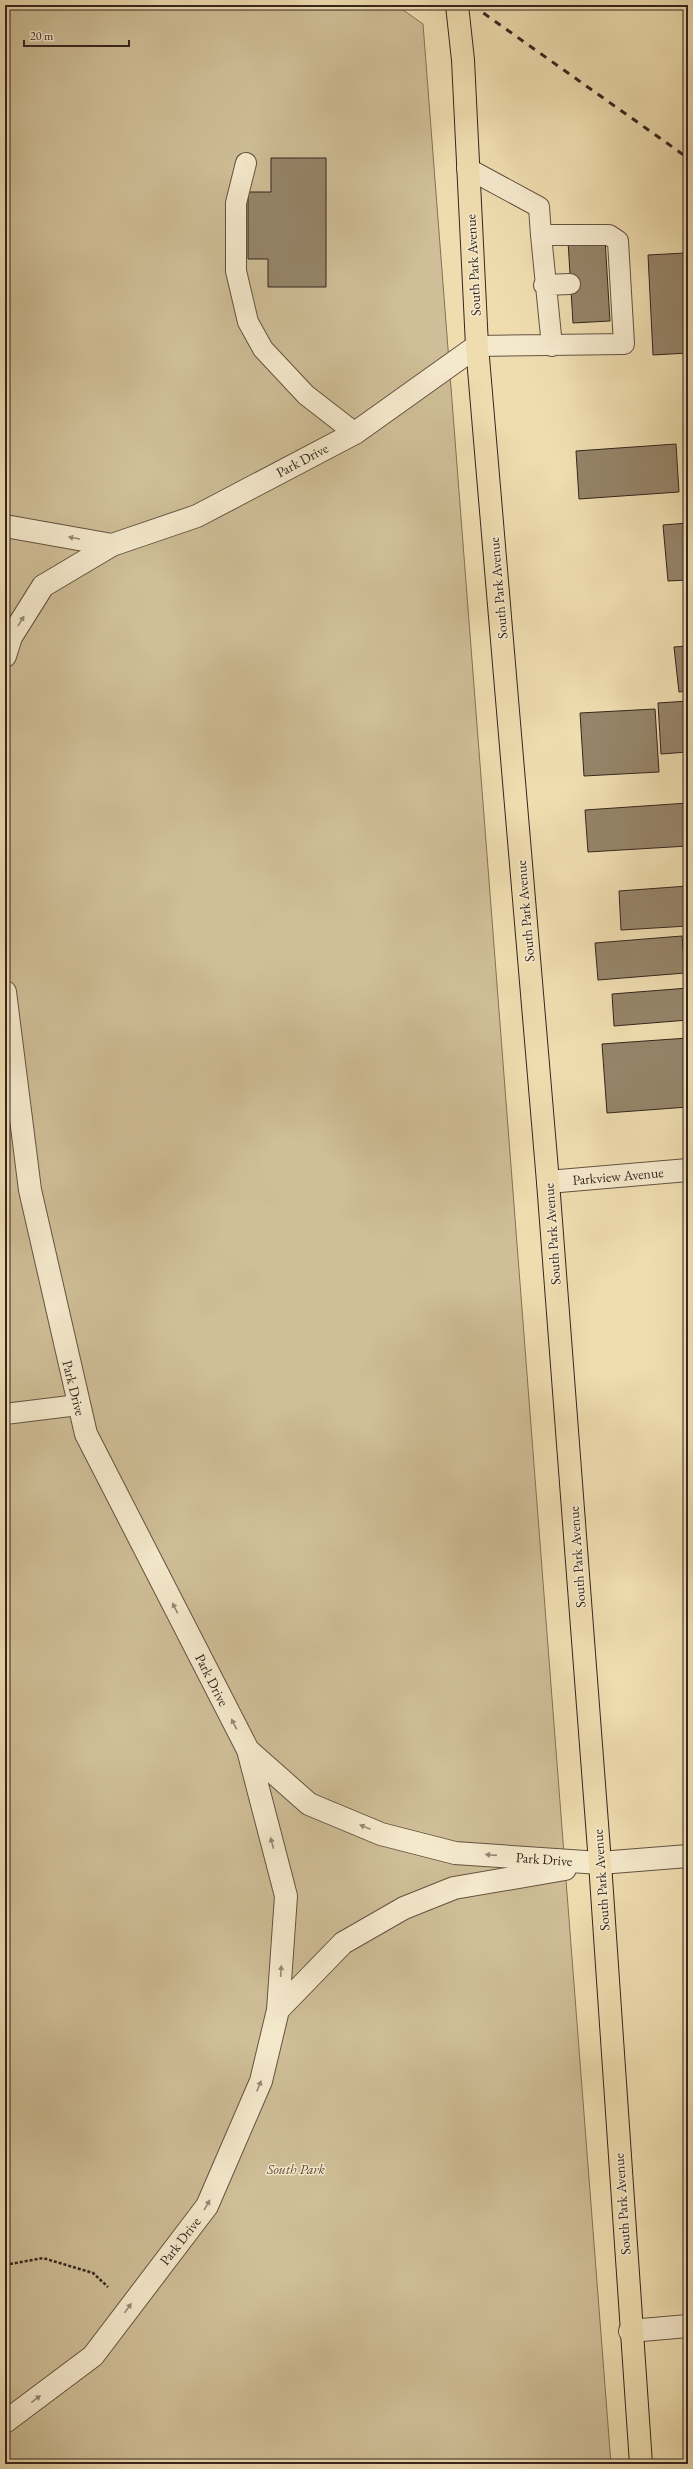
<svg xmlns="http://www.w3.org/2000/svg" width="693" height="2469" font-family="'EB Garamond',serif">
  <rect width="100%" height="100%" fill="#efddb0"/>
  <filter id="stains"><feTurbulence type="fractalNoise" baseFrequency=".005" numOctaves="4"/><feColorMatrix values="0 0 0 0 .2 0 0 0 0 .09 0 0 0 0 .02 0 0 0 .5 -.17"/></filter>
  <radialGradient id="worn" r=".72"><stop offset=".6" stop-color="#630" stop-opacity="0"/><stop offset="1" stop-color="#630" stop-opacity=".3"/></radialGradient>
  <path fill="#cfbe97" stroke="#82725a" d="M5 5H396L423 24 611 2464H5Z"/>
  <path fill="#96856a" stroke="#35251e" d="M271 158H326V287H268V259H248V192H271Z
    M605 239 610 321 573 323 568 241Z
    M685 253 688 298V353L653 355 648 255Z
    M676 444 679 492 579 499 576 451Z
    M688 523V580L668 581 663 525Z
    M688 646V691L679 692 674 647Z
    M688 701V752L661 754 658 703Z
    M655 709 659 772 584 776 580 713Z
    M688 803V846L588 852 585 810Z
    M688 886V926L621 930 619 891Z
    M682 936 685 973 598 980 595 943Z
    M688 988V1020L614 1026 612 994Z
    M688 1038V1107L607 1113 602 1044Z"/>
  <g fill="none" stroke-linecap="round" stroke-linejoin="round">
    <g stroke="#645342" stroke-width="22">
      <path id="service" d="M246 163 236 203V271L248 322 263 349 306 395 355 433
        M467 168 539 207 541 235H609L618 241 624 344 477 346
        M541 235 552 346
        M544 285 570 284
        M5 1414 78 1405"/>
    </g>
    <g stroke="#645342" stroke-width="24">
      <path id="minor" d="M5 526 112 545
        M5 656 11 637 43 586 112 545 197 516 355 433 477 346
        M5 992 30 1190 86 1434 248 1750 309 1804 381 1834 455 1853 600 1863
        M548 1182 688 1170
        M248 1750 286 1896 278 2010
        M630 2331 688 2326
        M5 2422 93 2356 207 2206 261 2081 278 2010 343 1943 404 1908 454 1888 565 1869"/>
    </g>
    <g stroke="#645342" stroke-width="24">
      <path id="tertiary" d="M600 1863 688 1856"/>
    </g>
    <g stroke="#35251e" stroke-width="24">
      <path id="primary" d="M457 5 463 60 477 346 548 1182 600 1863 641 2464"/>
    </g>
    <path stroke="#35251e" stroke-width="2.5" stroke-dasharray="3 2" stroke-linecap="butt" d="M5 2265 43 2258 93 2273 108 2287"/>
    <use href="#service" stroke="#f5e9cc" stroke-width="20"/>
    <use href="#minor" stroke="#f5e9cc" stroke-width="22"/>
    <use href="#tertiary" stroke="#f5e9cc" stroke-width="22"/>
    <use href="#primary" stroke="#efddb0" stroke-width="22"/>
    <path stroke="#35251e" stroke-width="3" stroke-dasharray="7 7" stroke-linecap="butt" d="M472 5 688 158"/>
  </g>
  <defs><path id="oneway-solid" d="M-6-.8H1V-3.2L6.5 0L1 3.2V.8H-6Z"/></defs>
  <g fill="#958775">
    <use href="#oneway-solid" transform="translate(74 538) rotate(-170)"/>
    <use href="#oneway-solid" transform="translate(21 621) rotate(-58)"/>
    <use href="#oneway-solid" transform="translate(175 1608) rotate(-117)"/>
    <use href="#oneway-solid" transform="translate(234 1724) rotate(-117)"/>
    <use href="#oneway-solid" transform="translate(365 1827) rotate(-158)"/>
    <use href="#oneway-solid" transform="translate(272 1843) rotate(-105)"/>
    <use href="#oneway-solid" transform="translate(491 1855) rotate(-176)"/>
    <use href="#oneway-solid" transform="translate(281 1971) rotate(-86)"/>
    <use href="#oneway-solid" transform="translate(259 2086) rotate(-68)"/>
    <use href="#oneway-solid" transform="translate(207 2205) rotate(-60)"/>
    <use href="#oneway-solid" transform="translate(128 2308) rotate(-54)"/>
    <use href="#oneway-solid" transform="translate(36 2399) rotate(-38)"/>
  </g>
  <g text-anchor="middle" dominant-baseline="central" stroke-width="3" stroke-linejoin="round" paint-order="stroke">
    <g font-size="14" fill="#35251e" stroke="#f5e9cc">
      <text transform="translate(473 265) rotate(-93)">South Park Avenue</text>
      <text transform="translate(302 460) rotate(-28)">Park Drive</text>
      <text transform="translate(498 588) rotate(-95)">South Park Avenue</text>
      <text transform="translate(525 911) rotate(-95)">South Park Avenue</text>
      <text transform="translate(618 1176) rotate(-5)">Parkview Avenue</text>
      <text transform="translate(552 1234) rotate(-94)">South Park Avenue</text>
      <text transform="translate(74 1388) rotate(76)">Park Drive</text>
      <text transform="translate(577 1557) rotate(-94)">South Park Avenue</text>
      <text transform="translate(212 1680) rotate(63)">Park Drive</text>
      <text transform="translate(544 1859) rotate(4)">Park Drive</text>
      <text transform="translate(601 1880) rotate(-94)">South Park Avenue</text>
      <text transform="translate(622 2204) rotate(-94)">South Park Avenue</text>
      <text transform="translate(180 2241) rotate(-52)">Park Drive</text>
    </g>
    <g font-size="14" font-style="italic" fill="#5c4b3c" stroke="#f5e9cc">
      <text x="296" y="2169">South Park</text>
    </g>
  </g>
  <rect width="693" height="2469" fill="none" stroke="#efddb0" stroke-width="20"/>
  <rect x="6" y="6" width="681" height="2457" fill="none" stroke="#35251e" stroke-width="2"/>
  <rect x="10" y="10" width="673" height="2449" fill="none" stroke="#35251e"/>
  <path d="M24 40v6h105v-6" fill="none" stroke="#35251e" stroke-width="2"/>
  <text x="30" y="40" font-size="12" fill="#35251e" stroke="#f5e9cc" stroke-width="3" paint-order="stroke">20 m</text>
  <rect width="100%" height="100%" filter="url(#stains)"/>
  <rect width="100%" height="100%" fill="url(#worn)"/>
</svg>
